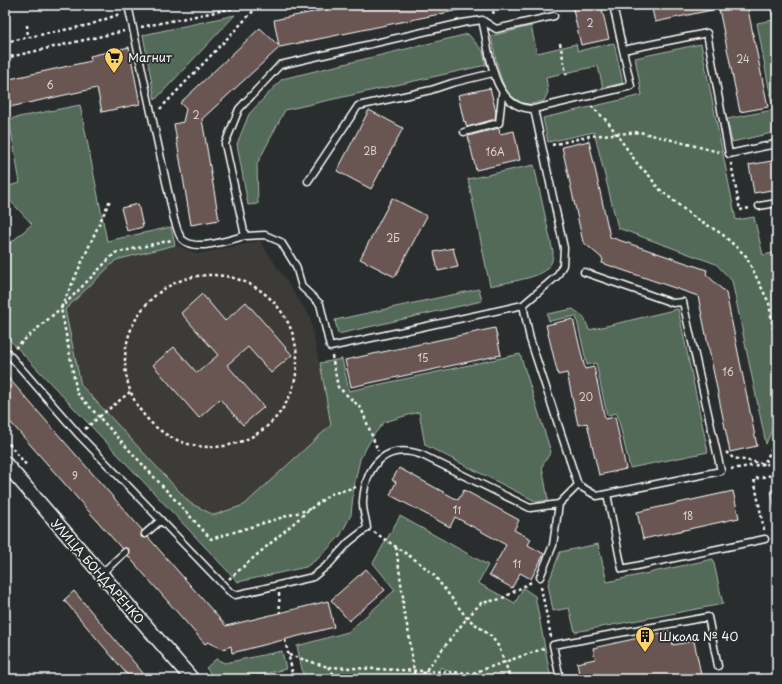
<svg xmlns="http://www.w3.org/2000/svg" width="782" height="684" font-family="'Playpen Sans',sans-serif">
  <rect width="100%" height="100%" fill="#2a2d2e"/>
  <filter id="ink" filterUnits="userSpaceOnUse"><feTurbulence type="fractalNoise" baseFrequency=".025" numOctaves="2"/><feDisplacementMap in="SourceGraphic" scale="8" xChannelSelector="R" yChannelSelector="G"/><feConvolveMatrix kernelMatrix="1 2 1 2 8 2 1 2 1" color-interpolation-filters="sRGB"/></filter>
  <g filter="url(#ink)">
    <path fill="#3d3a39" d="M260 241 310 317 331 425 244 505 214 515 190 503 81 385 65 311 116 260 175 245 198 254Z"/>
    <path fill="#526b59" stroke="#a8b5ac" d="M770 5H777L776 125 772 133 732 142 727 119 773 110 757 23 773 20Z
      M235 15 155 100 143 35Z
      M531 26 537 53 576 44 578 51 614 43 623 83 603 88 598 66 546 77 548 92 544 101C538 102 531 105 526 104 500 103 496 55 491 36Z
      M468 34 483 51 486 65 285 110 257 164 258 204 248 205 237 144 249 114 282 79Z
      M701 44 736 220 754 217 763 255 777 252V417L766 444 732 281 716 264 618 228 594 132 548 142 543 118 642 95 635 58Z
      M80 105 107 241 171 227 175 245 116 260 65 310 81 385 190 503 214 515 244 505 331 425 320 363 342 359 349 391 520 354 551 452 542 466 548 500 537 502 425 445 419 412 384 422 373 436 360 459 354 486 351 515 340 536 320 557 306 567 238 582 6 336 10 308 5 302V248L32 224 5 195V187L20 183 9 119Z
      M534 165 553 252C553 258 552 264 547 269 539 278 503 283 490 286L468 179Z
      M479 289 482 301 338 334 335 320Z
      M573 309 584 317 589 330 678 309 708 452 630 468 617 413 607 415 596 363 587 365 576 316 549 321 547 314Z
      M777 489V521L771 490Z
      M400 516 488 565 478 583 515 603 523 588 535 596 551 679H462L441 667 435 679H304L297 646 348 632 395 590 373 563Z
      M598 544 607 582 713 559 723 604 575 632 569 608 553 611 548 584 560 552Z
      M282 651 286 669 242 679H215L206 668 216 659 225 663Z"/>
    <path fill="#695752" stroke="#fff" d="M348 5H458L459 10 280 47 202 119 219 220 191 225 174 124 183 122 186 109 180 103 260 28 279 46 274 20Z
      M572 5H601L609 39 581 45Z
      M651 5H712V10L655 22Z
      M738 5H747L768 107 740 112 719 9Z
      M129 47 140 104 102 112 97 88 5 108V80L91 61 90 56Z
      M490 88 496 112 495 119 467 127 465 121 464 122 458 95Z
      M369 110 403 128 371 189 337 171Z
      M499 128 500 134 514 131 520 160 476 170 468 136Z
      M589 141 610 237 707 270 706 274 726 293 757 446 730 452 698 296 602 263 603 259 583 242 562 147Z
      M777 160V189L754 193 749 165Z
      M392 198 427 216 395 277 360 259Z
      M138 204 143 227 127 231 121 208Z
      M453 248 458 267 438 271 434 252Z
      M202 294 225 321 246 302 292 355 271 373 248 347 227 365 264 407 243 425 220 399 199 418 153 365 174 347 197 373 218 355 181 313Z
      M573 319 585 369 594 367 605 419 615 417 626 469 599 475 587 423 578 425 567 373 558 375 546 325Z
      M495 328 501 355 351 387 345 360Z
      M5 374 142 530 141 537 144 538 148 537 226 626 328 601 334 627 232 653 231 646 223 649 208 642 205 644 128 556 129 549 126 548 122 549 5 416Z
      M399 468 458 500 464 490 519 520 514 530 531 539 528 545 544 554 531 579 520 573 512 588 489 575 506 545 455 517 450 527 390 495 396 482 392 480Z
      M733 491 739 518 643 539 637 512Z
      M366 569 385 590 349 621 331 600Z
      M74 591 148 679H131L64 600Z
      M670 631 673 645 694 641 702 679H580L577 663 595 659 593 648Z"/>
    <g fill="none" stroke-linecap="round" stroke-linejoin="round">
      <g stroke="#fff" stroke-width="9">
        <path id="lane" d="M128 5 174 219C176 224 178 235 182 239 195 253 229 239 245 236L225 144 239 109 280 65 462 23 482 20C490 51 491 109 534 109L631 86 613 5
          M482 20 496 29 554 16
          M623 50 707 33 729 154 771 145 777 142
          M464 132 499 123 502 95
          M308 181 358 106 431 90 452 83 493 73
          M759 206 777 203
          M245 236 265 235 281 242 296 266 302 287 320 304 330 347 523 305 557 276 563 265 564 248 534 109
          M5 350 79 435 230 592 235 595 313 577 330 563 349 542 367 528C366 519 362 509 363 500 366 465 386 442 422 455L530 508 559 504 578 485 530 339 523 305
          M578 485 597 496 721 471 683 302 673 303 584 272
          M607 494 622 569 765 539
          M145 534 161 520
          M101 574 125 552
          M540 577 553 545 559 504
          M560 679 553 645 708 617 718 666"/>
      </g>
      <g stroke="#fff" stroke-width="16">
        <path id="street" d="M5 463 192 679"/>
      </g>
      <path stroke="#fff" stroke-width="2.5" stroke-dasharray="3 3" stroke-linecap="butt" d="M492 5 494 16
        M138 9 155 5
        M27 25 28 37
        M141 27 250 5
        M5 42 89 25 120 14
        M560 43 567 78
        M5 58 124 31
        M591 106 608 122 639 166 648 174 658 188 691 215 722 234 746 256 769 303 777 353
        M160 109 259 5
        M552 145 590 136 640 132 719 152
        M731 163 740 210 750 208
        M125 361a86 86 0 1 1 172 0a86 86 0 1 1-172 0Z
        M15 348 61 308 115 253 172 240
        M332 356 338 387 361 408 378 451
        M130 392 99 417 211 539 310 509
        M85 429 99 417 77 393 61 308 110 200
        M5 439 27 466
        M726 452 733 458 777 466
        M731 469 764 464 777 439
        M764 530 754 479 777 474
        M374 532 417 561 433 574 467 618 491 636 499 647 511 679
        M396 547 403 597V608L409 634 415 679
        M229 579 310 509 331 494 356 487
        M541 587 551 637
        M279 593 280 613
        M285 640 292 670 286 679
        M289 655 328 667 473 673 545 648
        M328 667 335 676 340 679
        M419 679 467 618 481 603 501 599 533 581"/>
      <use href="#lane" stroke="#2a2d2e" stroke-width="6"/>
      <use href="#street" stroke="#2a2d2e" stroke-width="13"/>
    </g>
  </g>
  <defs>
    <g id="supermarket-pin" transform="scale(1)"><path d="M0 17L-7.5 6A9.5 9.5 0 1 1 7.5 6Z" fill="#ffd166" stroke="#2a2d2e"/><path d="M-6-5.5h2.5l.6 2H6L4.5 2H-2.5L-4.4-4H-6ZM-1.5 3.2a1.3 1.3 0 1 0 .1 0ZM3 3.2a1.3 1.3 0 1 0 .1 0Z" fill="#111"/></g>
    <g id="building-pin" transform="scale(1)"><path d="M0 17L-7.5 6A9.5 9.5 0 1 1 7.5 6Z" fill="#ffd166" stroke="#2a2d2e"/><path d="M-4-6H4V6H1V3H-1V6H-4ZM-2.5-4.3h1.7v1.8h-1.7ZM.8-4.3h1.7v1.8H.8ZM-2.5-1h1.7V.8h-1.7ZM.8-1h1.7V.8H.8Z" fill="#111"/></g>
  </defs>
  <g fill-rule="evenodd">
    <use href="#supermarket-pin" x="114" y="57"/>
    <use href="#building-pin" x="645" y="636"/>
  </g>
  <g text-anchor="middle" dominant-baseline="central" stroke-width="3.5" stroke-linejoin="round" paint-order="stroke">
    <g font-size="10" fill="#dad5d4">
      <text x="590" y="22">2</text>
      <text x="743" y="58">24</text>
      <text x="50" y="84">6</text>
      <text x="196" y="114">2</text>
      <text x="370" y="150">2В</text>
      <text x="495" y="151">16А</text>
      <text x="393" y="237">2Б</text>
      <text x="423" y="357">15</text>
      <text x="728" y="371">16</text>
      <text x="586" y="396">20</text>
      <text x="75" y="475">9</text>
      <text x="457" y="509">11</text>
      <text x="688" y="515">18</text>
      <text x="517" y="563">11</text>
    </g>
    <g font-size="12" fill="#fff" stroke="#2a2d2e" text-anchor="start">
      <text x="128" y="57">Магнит</text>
      <text x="659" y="636">Школа № 40</text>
    </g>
    <g font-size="12" fill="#fff" stroke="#2a2d2e">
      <text transform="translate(98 571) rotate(49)">УЛИЦА БОНДАРЕНКО</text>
    </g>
  </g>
  <rect width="782" height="684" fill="none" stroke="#2a2d2e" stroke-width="20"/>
  <rect x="10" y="10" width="762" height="664" fill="none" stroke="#fff" stroke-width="1.5" filter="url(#ink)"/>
</svg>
